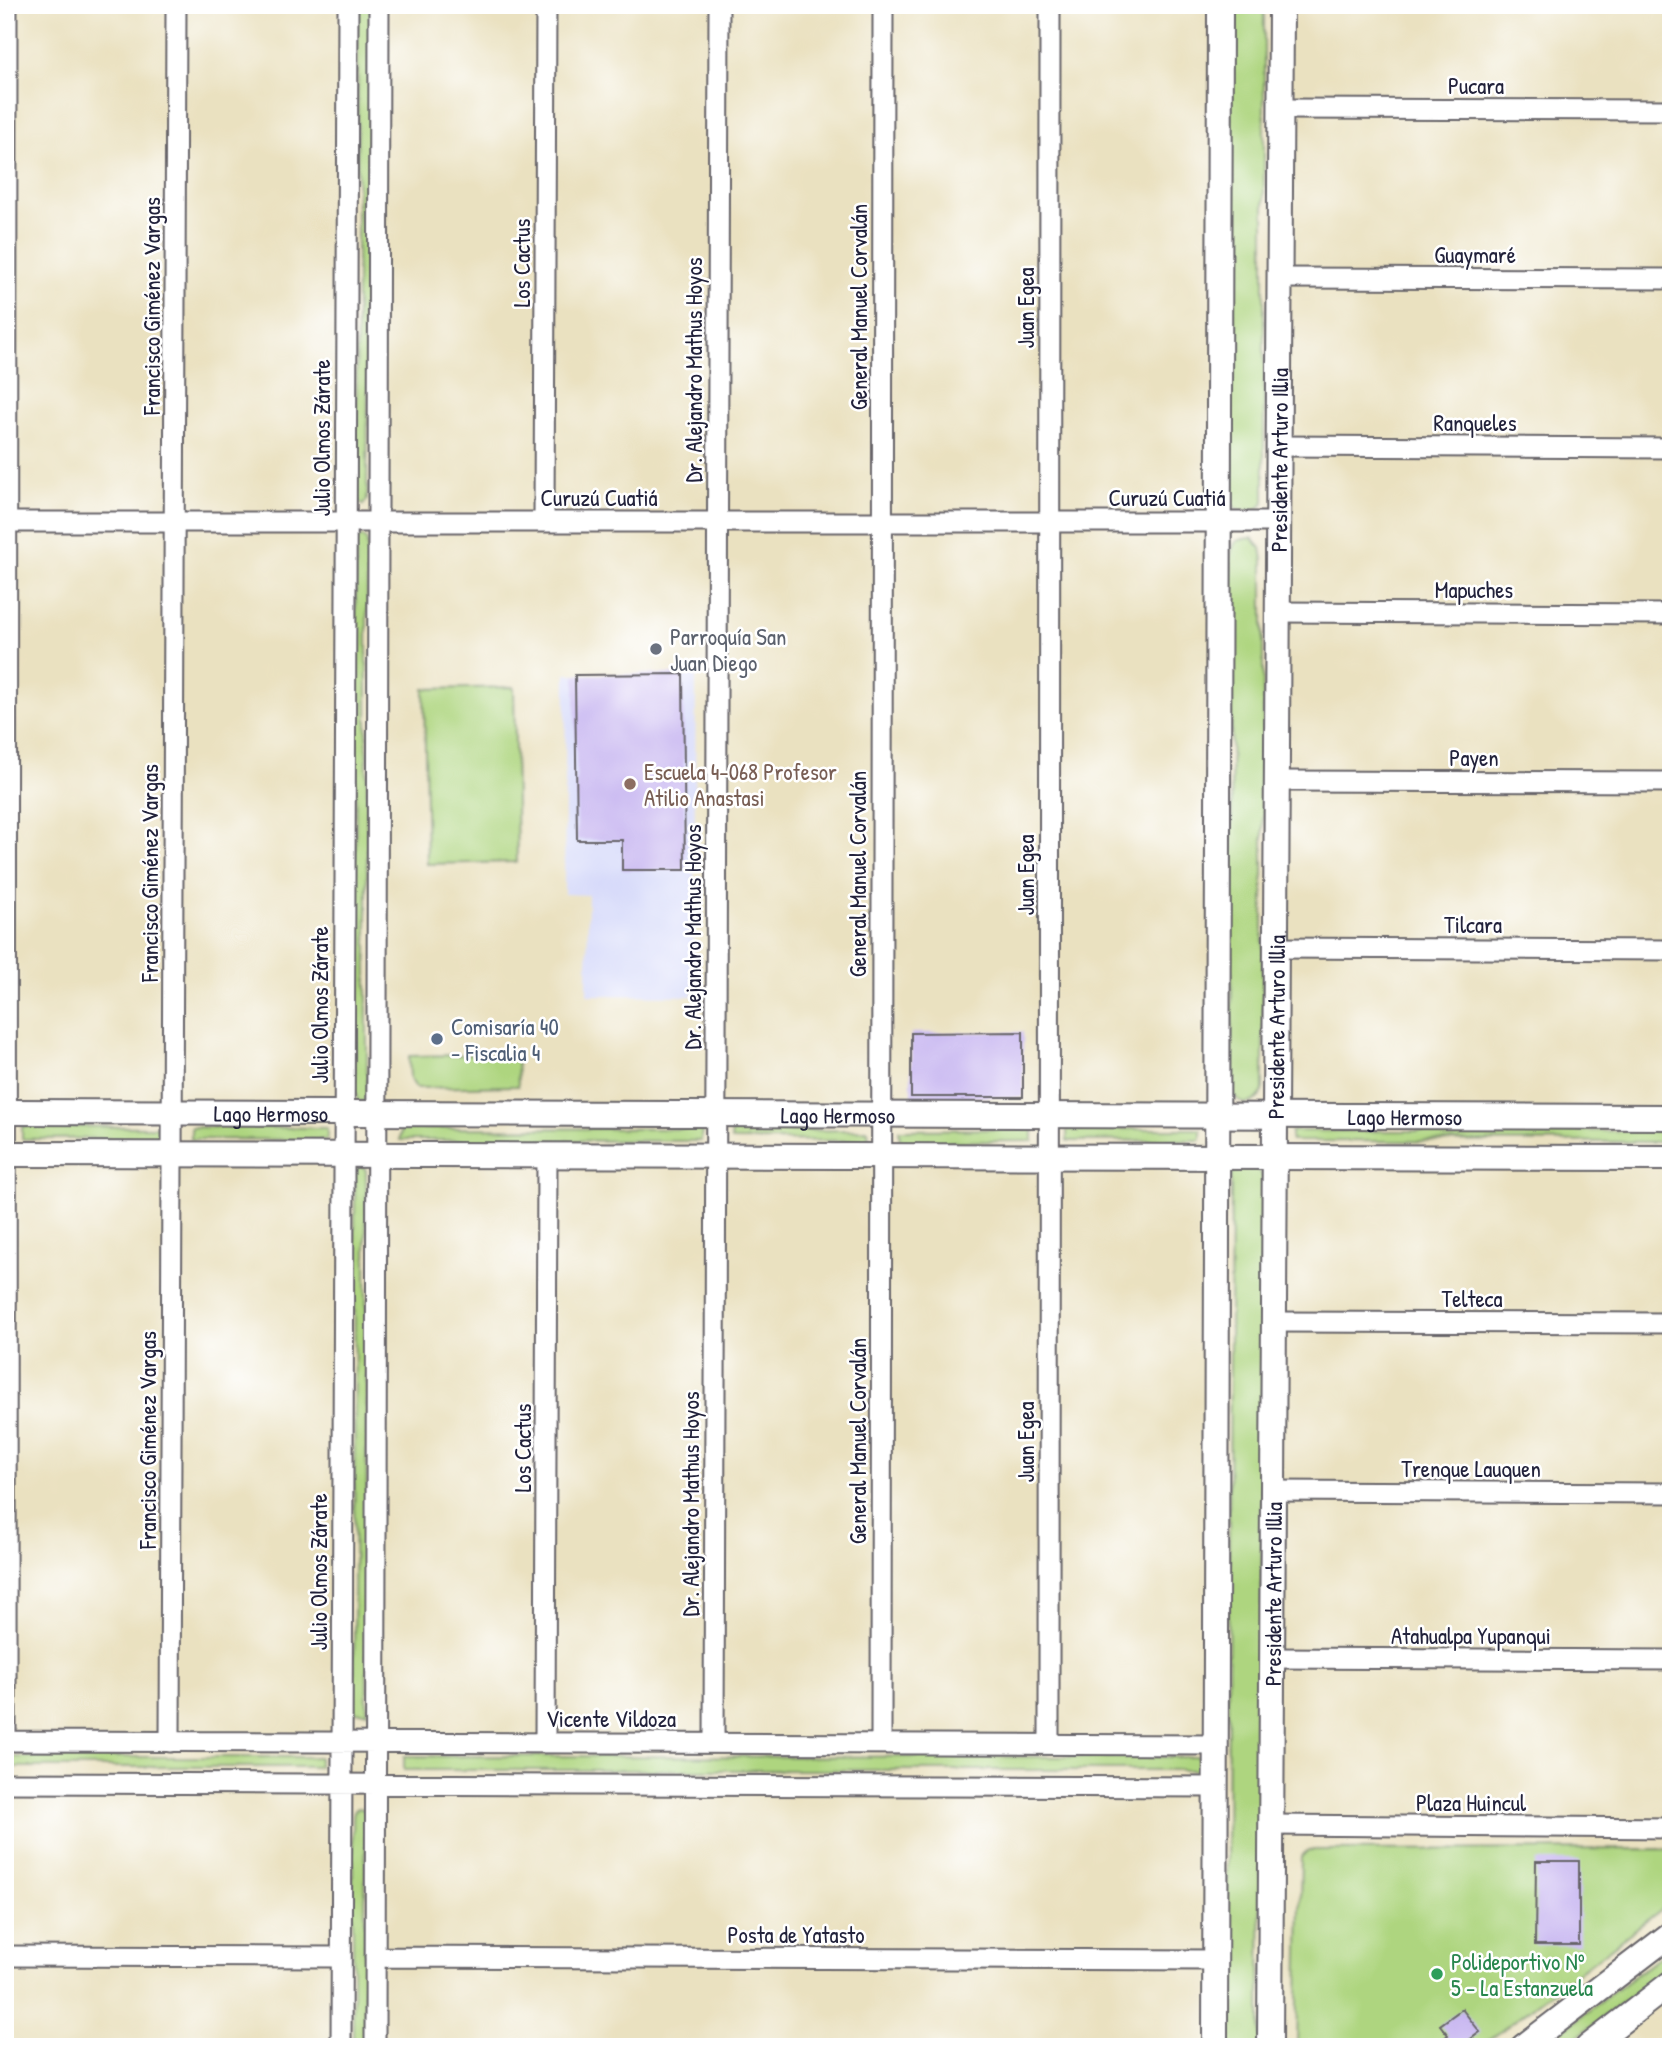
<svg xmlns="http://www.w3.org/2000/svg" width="1676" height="2052" font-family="'Patrick Hand',sans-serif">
  <rect width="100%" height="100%" fill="#fff"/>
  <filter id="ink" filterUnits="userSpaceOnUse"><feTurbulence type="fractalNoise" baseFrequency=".0143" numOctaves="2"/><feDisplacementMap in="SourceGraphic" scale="14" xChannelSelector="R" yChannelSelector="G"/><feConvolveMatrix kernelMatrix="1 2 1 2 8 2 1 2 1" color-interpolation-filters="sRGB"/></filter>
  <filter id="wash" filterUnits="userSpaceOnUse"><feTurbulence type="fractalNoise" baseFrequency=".00686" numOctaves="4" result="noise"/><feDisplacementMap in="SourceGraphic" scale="28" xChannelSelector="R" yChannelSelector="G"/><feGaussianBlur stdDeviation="1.57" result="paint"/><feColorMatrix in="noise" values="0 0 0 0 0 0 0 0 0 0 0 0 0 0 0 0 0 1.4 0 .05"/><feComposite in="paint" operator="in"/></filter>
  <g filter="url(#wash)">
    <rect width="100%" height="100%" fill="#eae1c0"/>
    <path fill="#d4d8f9" d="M566 674 696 675 693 996 587 995 588 895 564 894Z"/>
    <path fill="#aed57f" stroke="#687c5d" stroke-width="2" d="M358 5H371L367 500 363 505 356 500Z
      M1230 5H1264V502C1259 512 1246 511 1236 509L1231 503Z
      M363 537 367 542V1090L365 1101 358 1102 355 1091 356 542 359 538Z
      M1252 538 1261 548 1263 560V1091C1255 1106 1241 1108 1232 1093L1231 558C1232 542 1236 539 1252 538Z
      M514 687 517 862 427 864 424 689Z
      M517 1054 518 1086 416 1088 410 1078 409 1056Z
      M22 1126 159 1127V1138L22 1139Z
      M191 1127 327 1128V1140L191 1139Z
      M401 1128 702 1129 701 1141 400 1140Z
      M1033 1129V1141L900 1142 899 1130Z
      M1067 1129H1201V1140L1067 1141Z
      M868 1130 869 1141 731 1140 732 1131Z
      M1291 1131H1671V1142L1291 1141Z
      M356 1167H364L366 1171 367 1712H354L355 1170Z
      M1239 1167H1255L1263 1176 1260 2047H1226L1231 1179V1175Z
      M404 1756 1205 1757V1770H404Z
      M5 1757H319V1767H5Z
      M358 1808 363 1809 366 1814 364 2047H353V1816L354 1811Z
      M1671 1849V1902L1480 2047H1297L1301 1857 1308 1850Z
      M1671 1948V1965L1564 2047H1541Z"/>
    <g id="blocks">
      <path fill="#c3b0ef" d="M683 674 685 870H622V840H577L575 675Z
        M1023 1032V1097H911V1033Z
        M1536 1861H1579V1945H1535Z
        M1462 2009 1480 2032 1460 2047H1433L1448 2035 1440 2025Z"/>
    </g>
  </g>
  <g filter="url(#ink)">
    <use href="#blocks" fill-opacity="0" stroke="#68656a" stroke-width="2"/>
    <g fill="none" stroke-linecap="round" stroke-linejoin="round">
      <g stroke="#68656a" stroke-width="23">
        <path id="minor" d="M1281 109 1671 110
          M1280 278 1671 279
          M1278 446 1671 448
          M5 522H1278
          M544 522 546 5
          M1277 612 1671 614
          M1276 781 1671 782
          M1275 948 1671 950
          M1273 1322 1671 1323
          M1272 1491 1671 1493
          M1272 1658 1671 1660
          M5 1741 1217 1745
          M6 1741 7 5
          M170 1742 176 5
          M545 1742 547 1155
          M714 1743 719 5
          M881 1744 883 5
          M1049 1744 1050 5
          M5 1783 1217 1787
          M1271 1825 1671 1828
          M5 1956 341 1957
          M375 1957 1216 1960
          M341 2047 348 5
          M375 2047 379 5"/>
      </g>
      <g stroke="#68656a" stroke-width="28">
        <g id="tertiary">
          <path id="s1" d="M5 1112 1671 1117"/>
          <path d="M5 1154 1671 1158"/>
          <path d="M1215 2047 1220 5"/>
          <path id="s2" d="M1270 2047 1281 5"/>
          <path d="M1523 2047 1671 1934"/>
          <path d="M1588 2047 1671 1983"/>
        </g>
      </g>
      <use href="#minor" stroke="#fff" stroke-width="19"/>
      <use href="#tertiary" stroke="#fff" stroke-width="24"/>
    </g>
  </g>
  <circle fill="#6b7280" stroke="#fff" stroke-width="2.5" cx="656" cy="649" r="7"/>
  <circle fill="#8d6e63" stroke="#fff" stroke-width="2.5" cx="630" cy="784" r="7"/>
  <circle fill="#5c6f8a" stroke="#fff" stroke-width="2.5" cx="437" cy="1039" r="7"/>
  <circle fill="#2e9e5b" stroke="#fff" stroke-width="2.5" cx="1437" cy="1974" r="7"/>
  <g text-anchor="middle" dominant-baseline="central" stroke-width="5" stroke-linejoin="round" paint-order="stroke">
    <g font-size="23" fill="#22223b" stroke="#fff">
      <text x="1476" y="85">Pucara</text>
      <text x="1475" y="254">Guaymaré</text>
      <text transform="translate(521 263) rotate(-90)">Los Cactus</text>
      <text transform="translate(151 306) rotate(-90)">Francisco Giménez Vargas</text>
      <text transform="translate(858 307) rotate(-90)">General Manuel Corvalán</text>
      <text transform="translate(1025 308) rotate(-90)">Juan Egea</text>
      <text transform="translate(693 370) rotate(-90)">Dr. Alejandro Mathus Hoyos</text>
      <text x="1475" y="422">Ranqueles</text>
      <text transform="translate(321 438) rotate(-90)">Julio Olmos Zárate</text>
      <text stroke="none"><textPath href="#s2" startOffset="1587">Presidente Arturo Illia</textPath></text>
      <text x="599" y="497">Curuzú Cuatiá</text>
      <text x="1167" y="497">Curuzú Cuatiá</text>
      <text x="1474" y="589">Mapuches</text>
      <text x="1474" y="757">Payen</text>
      <text transform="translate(149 873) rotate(-90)">Francisco Giménez Vargas</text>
      <text transform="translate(857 874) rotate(-90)">General Manuel Corvalán</text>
      <text transform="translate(1025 875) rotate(-90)">Juan Egea</text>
      <text x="1473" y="924">Tilcara</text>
      <text transform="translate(692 937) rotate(-90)">Dr. Alejandro Mathus Hoyos</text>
      <text transform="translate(319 1005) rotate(-90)">Julio Olmos Zárate</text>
      <text stroke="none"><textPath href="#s2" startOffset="1020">Presidente Arturo Illia</textPath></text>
      <text stroke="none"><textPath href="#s1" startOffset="266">Lago Hermoso</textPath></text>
      <text stroke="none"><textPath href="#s1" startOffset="833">Lago Hermoso</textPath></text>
      <text stroke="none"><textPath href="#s1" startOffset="1400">Lago Hermoso</textPath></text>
      <text x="1472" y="1298">Telteca</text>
      <text transform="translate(147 1440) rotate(-90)">Francisco Giménez Vargas</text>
      <text transform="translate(857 1441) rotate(-90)">General Manuel Corvalán</text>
      <text transform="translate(1025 1442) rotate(-90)">Juan Egea</text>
      <text transform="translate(522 1448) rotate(-90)">Los Cactus</text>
      <text x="1471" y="1468">Trenque Lauquen</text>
      <text transform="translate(690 1504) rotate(-90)">Dr. Alejandro Mathus Hoyos</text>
      <text transform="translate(318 1572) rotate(-90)">Julio Olmos Zárate</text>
      <text stroke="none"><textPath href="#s2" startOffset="453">Presidente Arturo Illia</textPath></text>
      <text x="1471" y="1635">Atahualpa Yupanqui</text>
      <text x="611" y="1718">Vicente Vildoza</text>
      <text x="1471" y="1802">Plaza Huincul</text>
      <text x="796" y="1934">Posta de Yatasto</text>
    </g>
    <g font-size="23" fill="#5b616d" stroke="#fff" text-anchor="start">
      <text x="670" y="636">Parroquía San<tspan x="670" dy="26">Juan Diego</tspan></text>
    </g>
    <g font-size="23" fill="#785e54" stroke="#fff" text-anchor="start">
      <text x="644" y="771">Escuela 4-068 Profesor<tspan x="644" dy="26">Atilio Anastasi</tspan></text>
    </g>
    <g font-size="23" fill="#4e5e75" stroke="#fff" text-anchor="start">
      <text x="451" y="1026">Comisaría 40<tspan x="451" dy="26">- Fiscalia 4</tspan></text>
    </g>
    <g font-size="23" fill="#27864d" stroke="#fff" text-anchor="start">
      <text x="1451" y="1961">Polideportivo Nº<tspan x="1451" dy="26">5 - La Estanzuela</tspan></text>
    </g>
  </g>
  <rect width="1676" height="2052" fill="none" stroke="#fff" stroke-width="28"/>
</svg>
